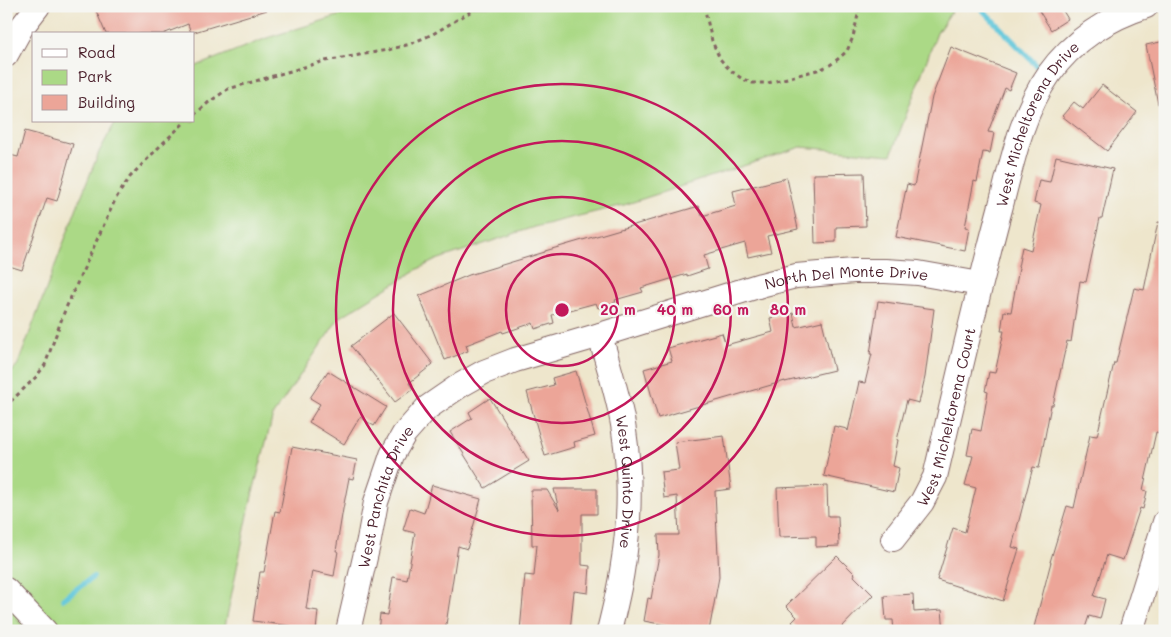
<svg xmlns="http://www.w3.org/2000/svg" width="1171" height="637" font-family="Mali,sans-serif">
  <rect width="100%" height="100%" fill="#f6f6f2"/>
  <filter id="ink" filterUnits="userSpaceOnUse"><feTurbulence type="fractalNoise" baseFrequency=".02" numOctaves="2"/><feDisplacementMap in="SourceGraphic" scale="10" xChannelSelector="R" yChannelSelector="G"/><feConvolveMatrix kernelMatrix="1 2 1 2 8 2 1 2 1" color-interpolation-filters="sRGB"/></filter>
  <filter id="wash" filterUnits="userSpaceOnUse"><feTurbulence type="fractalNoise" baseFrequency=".0096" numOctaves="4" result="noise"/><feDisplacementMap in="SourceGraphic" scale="20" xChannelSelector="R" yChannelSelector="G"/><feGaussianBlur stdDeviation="1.12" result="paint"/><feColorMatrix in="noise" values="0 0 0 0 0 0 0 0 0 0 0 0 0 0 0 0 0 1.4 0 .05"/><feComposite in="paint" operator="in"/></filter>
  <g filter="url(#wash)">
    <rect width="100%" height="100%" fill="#eee6cc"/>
    <path fill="#abd986" stroke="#7a7c58" d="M370 6H955L937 33 891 155 801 147 624 205 534 227 436 260 418 269 339 318 273 415 251 500 224 631H6V379L18 364 77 207 99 152 116 121H194V67L267 38Z"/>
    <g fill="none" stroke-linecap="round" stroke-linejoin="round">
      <path stroke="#5dc6da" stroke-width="5.5" d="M979 6 1038 67
        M63 599 93 577"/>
    </g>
    <g id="blocks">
      <path fill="#eca598" d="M94 6H266L267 10 191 33 188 24 163 34H106Z
        M1036 6H1060L1068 19 1051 30Z
        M1165 41V103L1158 104 1146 45Z
        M951 47 1016 73 1009 90 1005 88 988 132 994 133 990 153 983 152 977 182 974 181 965 227 969 228 965 251 896 237 907 184 914 186 932 97Z
        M1102 85 1137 112 1107 151 1062 116 1074 102 1083 109Z
        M25 131 73 144 57 201 47 198 22 270 6 265V154L18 157Z
        M1056 156 1113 169 1102 218H1100L1086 282 1080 281 1071 342 1067 341 1053 405H1051L1039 468 1033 467 1012 547 1019 549 1003 601 937 580 953 528 965 532 976 488 965 485 973 456 967 455 972 429 981 431 988 392 985 391 989 372 995 373 1004 331H1001L1004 311 1011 312 1019 268 1018 267 1022 247 1031 250 1041 205 1034 203 1039 180 1050 182Z
        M864 173 866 226 836 227V242L815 243 813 174Z
        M787 178 798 229 767 236 771 252 748 257 745 243 704 255 708 269 687 276V274L641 288 643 292 615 300 616 302 598 308 596 303 552 315 554 323 535 329 533 323 503 333 502 331 466 345 468 351 445 360 419 296 469 275 545 252V251L699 206 702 216 736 206 733 191Z
        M1158 222 1165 223V434L1156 432 1143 490 1147 491 1143 509 1140 508 1123 560 1107 555 1094 596 1105 599 1100 619 1089 616 1084 631H1033L1051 562H1050L1067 506 1074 508 1090 435 1097 436 1114 363H1116L1134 288 1144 290Z
        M878 301 934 309 925 377 919 403 907 400 897 440H898L893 466 899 468 894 492 824 476 834 426 847 429 848 431 859 382 865 383 872 354H870Z
        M394 313 433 364 409 383 413 389 395 402 351 346Z
        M793 313 796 327 822 321 834 370 785 382V381L658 418 644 369 672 361 668 348 722 333 726 345 773 332 770 318Z
        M328 371 386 407 374 426 360 417 344 444 309 422 320 404 310 398Z
        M576 371 595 436 574 442 575 447 545 456 527 392 554 385 552 378Z
        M490 398 529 461 485 488 450 432 472 418 469 412Z
        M724 436 731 489 715 491 719 577 709 631H697L644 621 648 598 651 599 659 555 658 535H679L677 496 664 498 661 472 679 470 675 442Z
        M292 447 357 460 353 479 349 478 343 509 336 551H338L334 576 312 571 306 609 318 611 316 631H290L291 626 253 621 260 572H264L275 511 280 512Z
        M432 485 481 499 467 549 458 546 445 631H378L380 614 387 615 393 577 407 580 415 533 403 530 410 508 424 513Z
        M827 486 828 516H838L839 546 816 547V536L779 537 777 488Z
        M554 489H597V514H582V565L590 566 588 593 574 591 570 631H520L525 575 534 576 537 545H532L531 490H547L559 510Z
        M837 556 855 574 854 576 873 595 838 631H800L792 622 797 617 786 606Z
        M913 594 914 612 942 610 944 631H894L893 620H886L884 596Z"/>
    </g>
  </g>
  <g filter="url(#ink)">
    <use href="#blocks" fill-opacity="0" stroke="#836563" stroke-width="1"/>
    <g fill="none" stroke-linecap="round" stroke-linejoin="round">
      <g stroke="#836563" stroke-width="26">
        <g id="minor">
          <path d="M6 55 21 28 38 6"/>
          <path id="s1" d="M600 335C608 366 620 400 624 431 631 478 630 525 622 571 619 591 614 611 609 631"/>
          <path id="s2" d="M893 539 922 502 935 477C956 388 976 298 1000 209 1012 163 1021 114 1049 74 1072 41 1108 18 1146 6"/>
          <path d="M6 590 45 631"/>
          <path id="s3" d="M348 631 369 540 376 502 392 455 404 434 427 408 459 386 484 372 515 360 600 335 761 285 796 276 854 271H885L918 273 980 284"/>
          <path d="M1131 631 1165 522"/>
        </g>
      </g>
      <path stroke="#836563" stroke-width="3" stroke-dasharray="4 4" stroke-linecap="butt" d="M704 6 712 41 720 59 730 70 741 78 752 83H768L821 69 830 65 838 59 847 51 853 37 860 6
        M194 115 209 102 228 89 325 61 388 50 410 44 433 34 480 6
        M6 408 11 401 36 377 45 365 65 310 116 198 130 177 161 145 186 121"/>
      <use href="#minor" stroke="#fff" stroke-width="24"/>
    </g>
  </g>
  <g fill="none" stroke="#c2185b" stroke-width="2.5">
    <circle cx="562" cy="310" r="56"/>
    <circle cx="562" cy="310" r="113"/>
    <circle cx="562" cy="310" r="169"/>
    <circle cx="562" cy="310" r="226"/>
  </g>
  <g text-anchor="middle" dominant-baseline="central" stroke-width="4.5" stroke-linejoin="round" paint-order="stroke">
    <g font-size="15" fill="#4a1f2b" stroke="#f6f6f2">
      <text stroke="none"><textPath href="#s2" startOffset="445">West Micheltorena Drive</textPath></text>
      <text stroke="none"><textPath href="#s3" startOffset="685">North Del Monte Drive</textPath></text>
      <text stroke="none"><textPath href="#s2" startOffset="136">West Micheltorena Court</textPath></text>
      <text stroke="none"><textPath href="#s1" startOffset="150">West Quinto Drive</textPath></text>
      <text stroke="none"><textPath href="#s3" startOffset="140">West Panchita Drive</textPath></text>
    </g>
  </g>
  <circle cx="562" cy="310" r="8" fill="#c2185b" stroke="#f6f6f2" stroke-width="2.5"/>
  <g font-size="15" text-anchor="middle" font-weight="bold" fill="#c2185b" stroke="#f6f6f2" stroke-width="4.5" stroke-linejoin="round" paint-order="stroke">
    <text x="618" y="315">20 m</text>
    <text x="675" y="315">40 m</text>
    <text x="731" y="315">60 m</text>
    <text x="788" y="315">80 m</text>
  </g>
  <rect width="1171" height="637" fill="none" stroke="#f6f6f2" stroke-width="25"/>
  <rect x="32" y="32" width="162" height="90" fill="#f6f6f2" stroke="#b1a0a2"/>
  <rect x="42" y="49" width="25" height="8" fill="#ffffff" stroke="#b1a0a2"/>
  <text x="78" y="58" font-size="15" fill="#4a1f2b">Road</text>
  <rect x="42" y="70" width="25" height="15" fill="#abd986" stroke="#b1a0a2"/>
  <text x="78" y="82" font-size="15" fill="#4a1f2b">Park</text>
  <rect x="42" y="95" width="25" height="15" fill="#eca598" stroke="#b1a0a2"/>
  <text x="78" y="108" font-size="15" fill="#4a1f2b">Building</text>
</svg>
